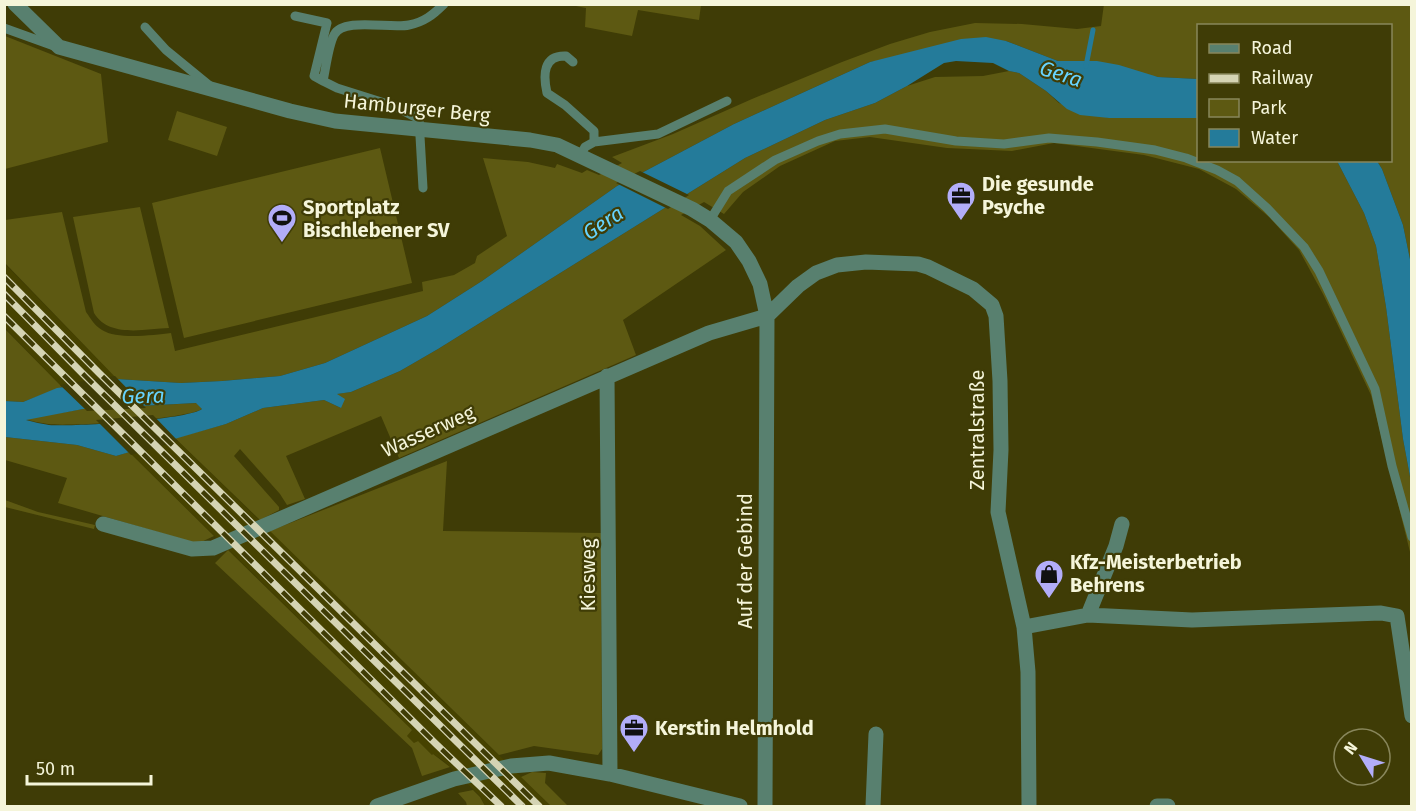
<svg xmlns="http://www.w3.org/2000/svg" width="1416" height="811" font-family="'Fira Sans',sans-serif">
  <rect width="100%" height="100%" fill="#3f3c06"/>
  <path fill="#464200" d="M4 263 117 379 62 387 5 328Z
    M175 438 255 516 551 806H485L480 796 445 762 433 754 432 755 417 741 415 744 407 736 412 730 129 452Z"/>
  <path fill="#5d5912" d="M1104 4 1411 5V264L1403 225 1382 169 1377 161 1390 160V26H1198V79L1158 77 1058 61 1006 41 870 62 734 124 617 186 482 281 427 316 325 363 280 376 222 381 181 383 117 379 5 263V220L62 212 86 312C91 319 95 326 102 330 118 340 153 335 171 333L175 351 423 291 422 282 454 275 475 263 477 256 507 236 483 158 528 162 555 168 557 164 582 173 587 170 599 175 622 163 612 157 673 134 752 99 842 62 890 44 930 32 975 23 1022 24 1077 29 1101 26Z
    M571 5 701 4V5L699 20 638 10 632 36 585 27 586 8Z
    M5 36 101 74 108 142 5 169Z
    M1009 71 1019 73 1046 91 1059 103 1109 118H1198V160L1337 161 1364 213 1376 246 1386 307 1403 439 1411 482V556L1371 395 1323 294 1299 250 1269 217 1236 189 1199 169 1144 155 1054 143 1012 151 947 148 870 137 835 141 780 166 743 192 724 214 704 202 681 215 700 226 726 250 623 320 636 355 399 458 381 416 286 456 305 499 287 505 280 494 240 449 234 456 279 507V510L260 520 175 438 226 424 263 408 324 400 341 408 336 394 351 392 400 371 438 349 745 158 825 120 875 103 907 86 935 77 983 76Z
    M177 111 227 127 217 156 168 140Z
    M380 148 412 283 184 338 152 203Z
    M140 207 169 328C144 329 109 338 94 313L73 217Z
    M4 328 62 387 23 402 5 401Z
    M197 403 202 409C187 419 69 427 48 424 40 423 32 421 24 419L83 409Z
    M5 437 77 445 116 456 129 452 214 536 199 543 192 542 58 503 67 478 5 460Z
    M447 461 443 531 601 533 602 749 598 755 534 746 499 755 270 531Z
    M5 500 38 512 95 525 94 529 5 507Z
    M228 550 412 730 407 736 414 743 418 741 432 755 433 754 450 767 422 776 412 748 215 563Z
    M532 772 546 773 545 783 568 806H551L521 777Z
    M473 790 480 797 485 806H467L466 802 458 793Z"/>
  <path fill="#247b9a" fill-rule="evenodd" d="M986 37 1006 41 1058 61H1097L1119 65 1158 77 1198 79V118H1109L1080 115 1067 109 1046 91 1019 73 1009 71 993 63 956 61 944 63 907 86 875 103 825 120 745 158 438 349 400 371 351 392 337 394 345 399 341 408 324 400 263 408 226 424 116 456 77 445 5 437V401L23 402 57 388 117 379 181 383 222 381 280 376 325 363 427 316 482 281 617 186 734 124 870 62 961 39ZM196 403 202 409C187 420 72 427 49 425 42 424 34 422 26 420L83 409Z
    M1337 161H1377L1382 169 1403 225 1411 264V482L1403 439 1386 307 1376 246 1364 213Z"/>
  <path fill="#3f3c06" d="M640 171 689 195 668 209 616 183Z
    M115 376 146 408 87 411 60 385Z
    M153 415 178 441 131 455 96 420Z"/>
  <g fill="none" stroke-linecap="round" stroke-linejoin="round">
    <path stroke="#247b9a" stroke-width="5" d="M1086 66 1093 30"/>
    <path stroke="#58806f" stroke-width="9" d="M295 16 327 23 314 76 323 81
      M145 27 166 50 210 86
      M4 28 54 46
      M573 62 566 56C543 55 543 75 547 93L565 105 594 131V142
      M580 156 585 147 594 142 658 134 727 101
      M423 188 419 119 394 106 337 88 323 81C326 68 328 47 334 35 343 17 390 29 409 25 424 22 433 15 444 4
      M710 220 728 191 775 160 818 141 840 134 885 129 956 141 1004 144 1049 138 1097 142 1155 150 1186 158 1217 170 1237 181 1267 208 1304 247 1319 271 1375 389 1392 466 1412 537"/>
    <path stroke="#58806f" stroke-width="15" d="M15 4 59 47 290 111 335 121 530 140 557 145 692 209 710 220 736 242 749 261 760 284 767 316 765 806
      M767 316 798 286 816 273 837 265 866 262 918 264 928 267 973 289 992 305 996 316 1000 381 1001 450 998 512 1024 627 1028 672 1029 806
      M607 376 610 774
      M103 524 192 549 213 548 709 333 767 316
      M1088 615 1116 546 1122 524
      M1024 627 1088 615 1192 620 1381 613 1397 616 1412 716
      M377 806 454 779 511 766 549 763 610 774 740 806
      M873 806 876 734
      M1157 806H1168"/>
    <g stroke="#d5d4b4" stroke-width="7">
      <path id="rail" d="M4 277 99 373 539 806
        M4 294 86 377 522 806
        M4 316 436 744 501 806"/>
    </g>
    <use href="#rail" stroke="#3f3c06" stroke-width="4.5" stroke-dasharray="14" stroke-linecap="butt"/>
  </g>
  <defs>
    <g id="office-pin" transform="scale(1.5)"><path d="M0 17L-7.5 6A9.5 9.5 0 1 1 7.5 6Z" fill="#b2adf9" stroke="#3f3c06"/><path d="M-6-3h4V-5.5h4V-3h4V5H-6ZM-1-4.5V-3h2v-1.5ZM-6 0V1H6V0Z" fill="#111"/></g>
    <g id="stadium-pin" transform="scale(1.5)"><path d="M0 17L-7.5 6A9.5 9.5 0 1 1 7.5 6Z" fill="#b2adf9" stroke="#3f3c06"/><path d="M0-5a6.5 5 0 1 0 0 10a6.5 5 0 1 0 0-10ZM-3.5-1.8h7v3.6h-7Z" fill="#111"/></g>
    <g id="shop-pin" transform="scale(1.5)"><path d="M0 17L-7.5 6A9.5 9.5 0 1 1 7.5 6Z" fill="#b2adf9" stroke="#3f3c06"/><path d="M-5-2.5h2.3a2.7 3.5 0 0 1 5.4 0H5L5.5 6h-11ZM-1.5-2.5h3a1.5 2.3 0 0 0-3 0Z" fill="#111"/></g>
  </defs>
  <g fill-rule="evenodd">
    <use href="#office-pin" x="961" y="196"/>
    <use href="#stadium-pin" x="282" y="218"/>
    <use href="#shop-pin" x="1049" y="574"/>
    <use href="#office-pin" x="634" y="728"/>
  </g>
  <g text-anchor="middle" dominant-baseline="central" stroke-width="4.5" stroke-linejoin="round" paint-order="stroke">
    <g font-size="20" fill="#f5f5da" stroke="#3f3c06">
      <text transform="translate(417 108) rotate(6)">Hamburger Berg</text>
      <text transform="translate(977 430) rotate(-90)">Zentralstraße</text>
      <text transform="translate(428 431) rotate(-24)">Wasserweg</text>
      <text transform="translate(745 561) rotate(-90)">Auf der Gebind</text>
      <text transform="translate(588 575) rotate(-90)">Kiesweg</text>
    </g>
    <g font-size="20" font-weight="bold" fill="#f5f5da" stroke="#3f3c06" text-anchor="start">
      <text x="982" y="184">Die gesunde<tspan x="982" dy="23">Psyche</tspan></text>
      <text x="303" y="207">Sportplatz<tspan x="303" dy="23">Bischlebener SV</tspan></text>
      <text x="1070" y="562">Kfz-Meisterbetrieb<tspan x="1070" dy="23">Behrens</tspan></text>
      <text x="655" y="728">Kerstin Helmhold</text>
    </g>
    <g font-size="21" font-style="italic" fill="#67d4fe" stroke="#3f3c06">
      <text transform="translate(1061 74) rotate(18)">Gera</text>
      <text transform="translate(603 223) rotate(-33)">Gera</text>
      <text transform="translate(143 396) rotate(-1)">Gera</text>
    </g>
  </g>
  <rect width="1416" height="811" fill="none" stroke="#f5f5da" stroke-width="12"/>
  <rect x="1197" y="24" width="195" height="138" fill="#3f3c06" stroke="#88865b" stroke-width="1.5"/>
  <rect x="1209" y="44" width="30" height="9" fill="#58806f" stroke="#88865b" stroke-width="1.5"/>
  <text x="1251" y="54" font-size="18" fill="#f5f5da">Road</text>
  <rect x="1209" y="74" width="30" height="9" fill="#d5d4b4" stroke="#88865b" stroke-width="1.5"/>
  <text x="1251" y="84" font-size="18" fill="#f5f5da">Railway</text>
  <rect x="1209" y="99" width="30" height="18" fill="#5d5912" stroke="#88865b" stroke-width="1.5"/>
  <text x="1251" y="114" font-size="18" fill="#f5f5da">Park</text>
  <rect x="1209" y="129" width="30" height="18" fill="#247b9a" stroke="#88865b" stroke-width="1.5"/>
  <text x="1251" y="144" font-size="18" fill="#f5f5da">Water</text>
  <g transform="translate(1362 757) rotate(308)"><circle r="28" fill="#3f3c06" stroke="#88865b" stroke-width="1.5"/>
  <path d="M0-4.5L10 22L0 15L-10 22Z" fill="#b2adf9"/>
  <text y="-9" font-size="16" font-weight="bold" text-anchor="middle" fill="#f5f5da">N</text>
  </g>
  <path d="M27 775v9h124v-9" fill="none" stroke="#f5f5da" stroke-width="3"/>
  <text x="36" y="775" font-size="18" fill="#f5f5da" stroke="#3f3c06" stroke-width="4.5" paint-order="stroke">50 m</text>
</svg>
